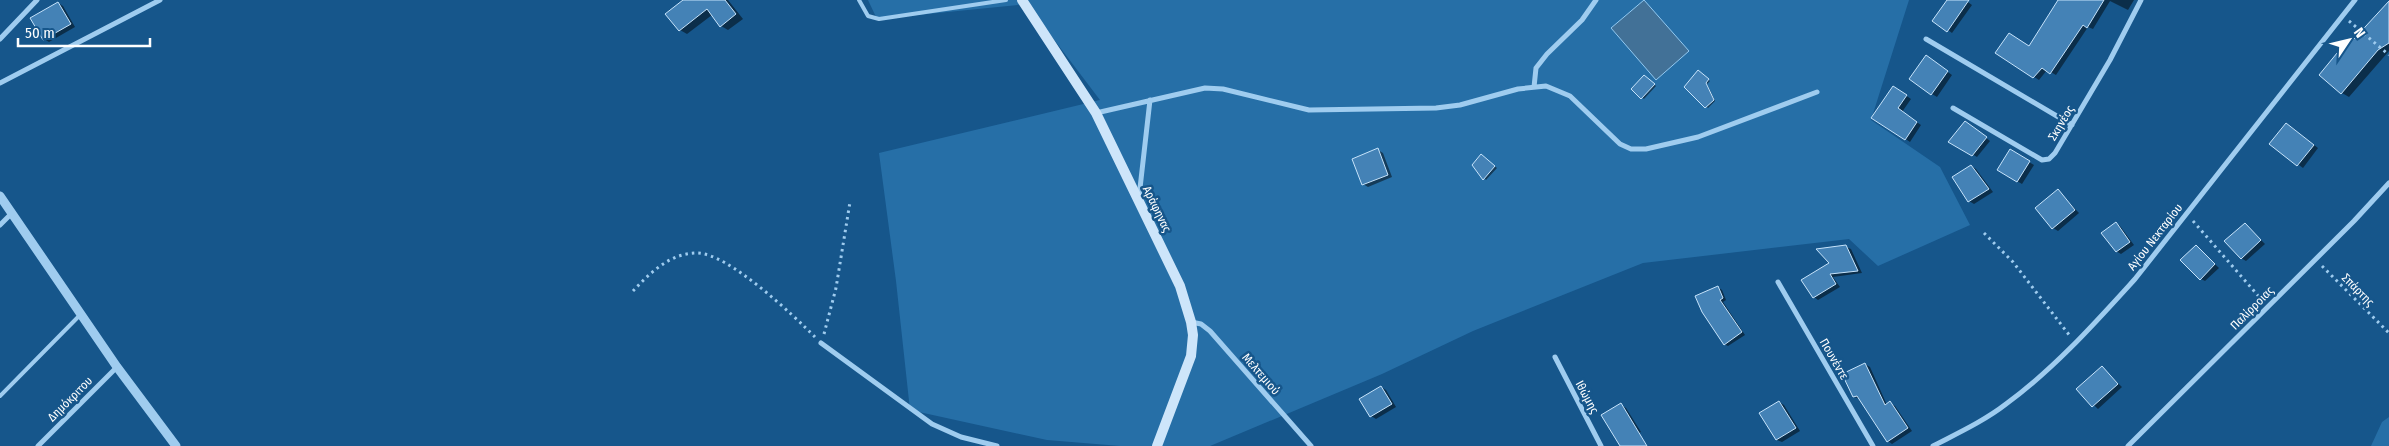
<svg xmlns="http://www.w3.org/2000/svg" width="2389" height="446" font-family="'Fira Sans Condensed',sans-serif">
  <rect width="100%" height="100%" fill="#16568b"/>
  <path fill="#266fa7" d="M868 0H1909L1871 120 1940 167 1970 225 1878 266 1849 239 1643 263 1473 331 1382 374 1210 446H1120L1047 440 910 410 896 281 879 153 1100 100 1027 4 877 19Z
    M2389 417V446H2371L2382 422Z"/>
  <path fill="#427197" stroke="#92c9f1" d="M1644 0 1689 51 1656 80 1611 28Z"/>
  <path fill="#0007" d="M685 0H728L743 19 728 30 721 26 712 15 687 34 680 30Z
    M1949 0H1965L1972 5 1952 33 1948 30Z
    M2059 0H2134L2128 10 2110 1 2093 29 2088 27 2056 75 2047 70 2039 80 1997 53 2030 48Z
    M58 3 63 6 75 27 49 42 44 39Z
    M2389 6V51L2349 97 2342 93 2355 40Z
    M1931 60 1952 75 1937 97 1932 94Z
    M1700 73 1710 81 1707 84 1715 101 1708 108 1685 87Z
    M1646 77 1656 86 1644 99 1632 89Z
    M1898 90 1911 99 1902 112 1921 125 1910 142 1873 117Z
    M1970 125 1990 141 1977 157 1950 141Z
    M2291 127 2318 148 2303 168 2271 144Z
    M1378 150 1383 153 1392 177 1368 187 1363 184Z
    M2010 151 2034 165 2022 184 1999 170Z
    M1484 157 1497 168 1486 180 1474 165Z
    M1971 166 1976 169 1993 192 1974 204 1969 201Z
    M2058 191 2079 213 2058 231 2053 228Z
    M2116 223 2120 226 2134 245 2121 254 2116 251Z
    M2245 224 2265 244 2246 261 2241 258Z
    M2196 246 2219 268 2205 281 2201 279Z
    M1846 247 1851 249 1862 273 1833 277 1840 287 1818 300 1814 297Z
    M1718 287 1722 290 1726 300 1723 302 1745 335 1728 346 1724 344Z
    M1865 364 1870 367 1887 405 1890 403 1895 406 1912 431 1892 444 1888 441 1860 399 1854 397Z
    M2102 368 2122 387 2098 409 2078 390Z
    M1381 387 1386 390 1396 407 1376 419 1371 416Z
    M1779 402 1784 405 1800 431 1782 442 1777 440 1761 414Z
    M1621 405 1626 408 1641 432 1622 443Z"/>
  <path fill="#4482b6" stroke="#c6e3fb" d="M683 0H725L736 14 720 27 707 9 679 31 665 14Z
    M1947 0H1969L1947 32 1932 21Z
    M2058 0H2104L2087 28 2083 25 2050 74 2042 68 2033 78 1995 53 2009 33 2029 46Z
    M2389 1V43L2378 50 2341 94 2319 75 2351 36 2354 39Z
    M58 2 71 24 43 40 30 18Z
    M1926 55 1948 71 1931 95 1909 79Z
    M1698 70 1709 79 1706 83 1714 100 1705 108 1684 87Z
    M1644 75 1655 84 1641 99 1631 89Z
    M1893 86 1907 95 1898 108 1917 122 1905 140 1871 118Z
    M1965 121 1987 137 1972 156 1948 142Z
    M2286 123 2314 145 2297 166 2269 144Z
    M1378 148 1388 175 1362 185 1352 159Z
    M2010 149 2030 161 2017 182 1997 170Z
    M1481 154 1495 166 1483 180 1472 165Z
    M1971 165 1989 189 1968 202 1952 177Z
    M2058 189 2075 210 2052 229 2035 208Z
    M2116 222 2130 242 2116 252 2101 233Z
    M2245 223 2261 240 2241 259 2224 241Z
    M1846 245 1858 271 1830 274 1836 284 1813 298 1801 280 1829 263 1816 249Z
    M2196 245 2215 264 2200 280 2180 260Z
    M1718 286 1723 298 1720 300 1742 332 1724 345 1702 312 1695 296Z
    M1865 363 1885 405 1890 401 1908 428 1887 442 1857 396 1853 397 1842 374Z
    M2102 366 2118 384 2092 407 2076 389Z
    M1381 386 1392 404 1370 417 1359 399Z
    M1779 401 1796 428 1776 440 1759 413Z
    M1621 403 1647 446H1620L1601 415Z"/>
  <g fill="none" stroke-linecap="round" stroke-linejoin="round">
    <path stroke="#9fccef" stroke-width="3" stroke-dasharray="2.5 4" stroke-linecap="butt" d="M2349 21 2389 55
      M2193 221 2261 299
      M1984 233 2013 262 2070 336
      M2322 266 2389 333
      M633 291C650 273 670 253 697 253 728 253 793 315 815 337
      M824 334 836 288 850 202"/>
    <path stroke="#9fccef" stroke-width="4" d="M859 0 868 16 879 19 1006 0
      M0 396 81 314"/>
    <path stroke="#9fccef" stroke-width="5" d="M0 39 37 0
      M1926 39 2072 125
      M0 83 160 0
      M1534 87 1536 68 1547 54 1582 20 1596 0
      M1953 108 2042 160 2049 159 2055 153 2110 60 2141 0
      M1096 113 1205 88 1223 89 1309 110 1436 108 1460 105 1518 89 1546 86 1570 96 1620 144 1631 149H1646L1698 137 1817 92
      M1139 197 1150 100
      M0 225 12 213
      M1778 282 1873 446
      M1191 322 1201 324 1210 331 1311 446
      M821 343 932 424 961 437 997 446
      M1555 357 1601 446
      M38 446 117 367
      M1933 446C1958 433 1984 421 2006 404 2054 369 2095 323 2135 279L2355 0
      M2128 446 2354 221 2389 183"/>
    <path stroke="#9fccef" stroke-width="9" d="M0 196 117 367 176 446"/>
    <path stroke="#cde5fa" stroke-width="10" d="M1022 0 1096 113 1180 286 1191 322 1193 335 1191 356 1157 446"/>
  </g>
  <g text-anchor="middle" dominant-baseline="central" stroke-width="5" stroke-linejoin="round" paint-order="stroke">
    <g font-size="12" fill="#fff" stroke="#16568b">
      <text transform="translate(2061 123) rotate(-59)">Σκηνέος</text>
      <text transform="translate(1157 209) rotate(64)">Αράφηνας</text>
      <text transform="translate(2155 237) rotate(-52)">Αγίου Νεκταρίου</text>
      <text transform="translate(2358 290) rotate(45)">Σπάρτης</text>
      <text transform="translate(2252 308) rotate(-45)">Παλίρροιας</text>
      <text transform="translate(1834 359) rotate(60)">Πουνέντε</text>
      <text transform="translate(1261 374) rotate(49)">Μελτεμιού</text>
      <text transform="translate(1587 397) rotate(62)">Ιθώμης</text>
      <text transform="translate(70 399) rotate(-45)">Δημόκριτου</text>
    </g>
  </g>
  <g transform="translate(2349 40) rotate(55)" stroke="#16568b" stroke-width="4" paint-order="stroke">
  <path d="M0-4L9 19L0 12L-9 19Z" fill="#ffffff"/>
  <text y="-8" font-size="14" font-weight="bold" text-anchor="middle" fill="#ffffff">N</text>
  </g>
  <path d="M18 38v8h132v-8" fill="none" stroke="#ffffff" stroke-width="2.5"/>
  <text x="25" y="38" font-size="15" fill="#ffffff" stroke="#16568b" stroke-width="4" paint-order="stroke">50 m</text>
</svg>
